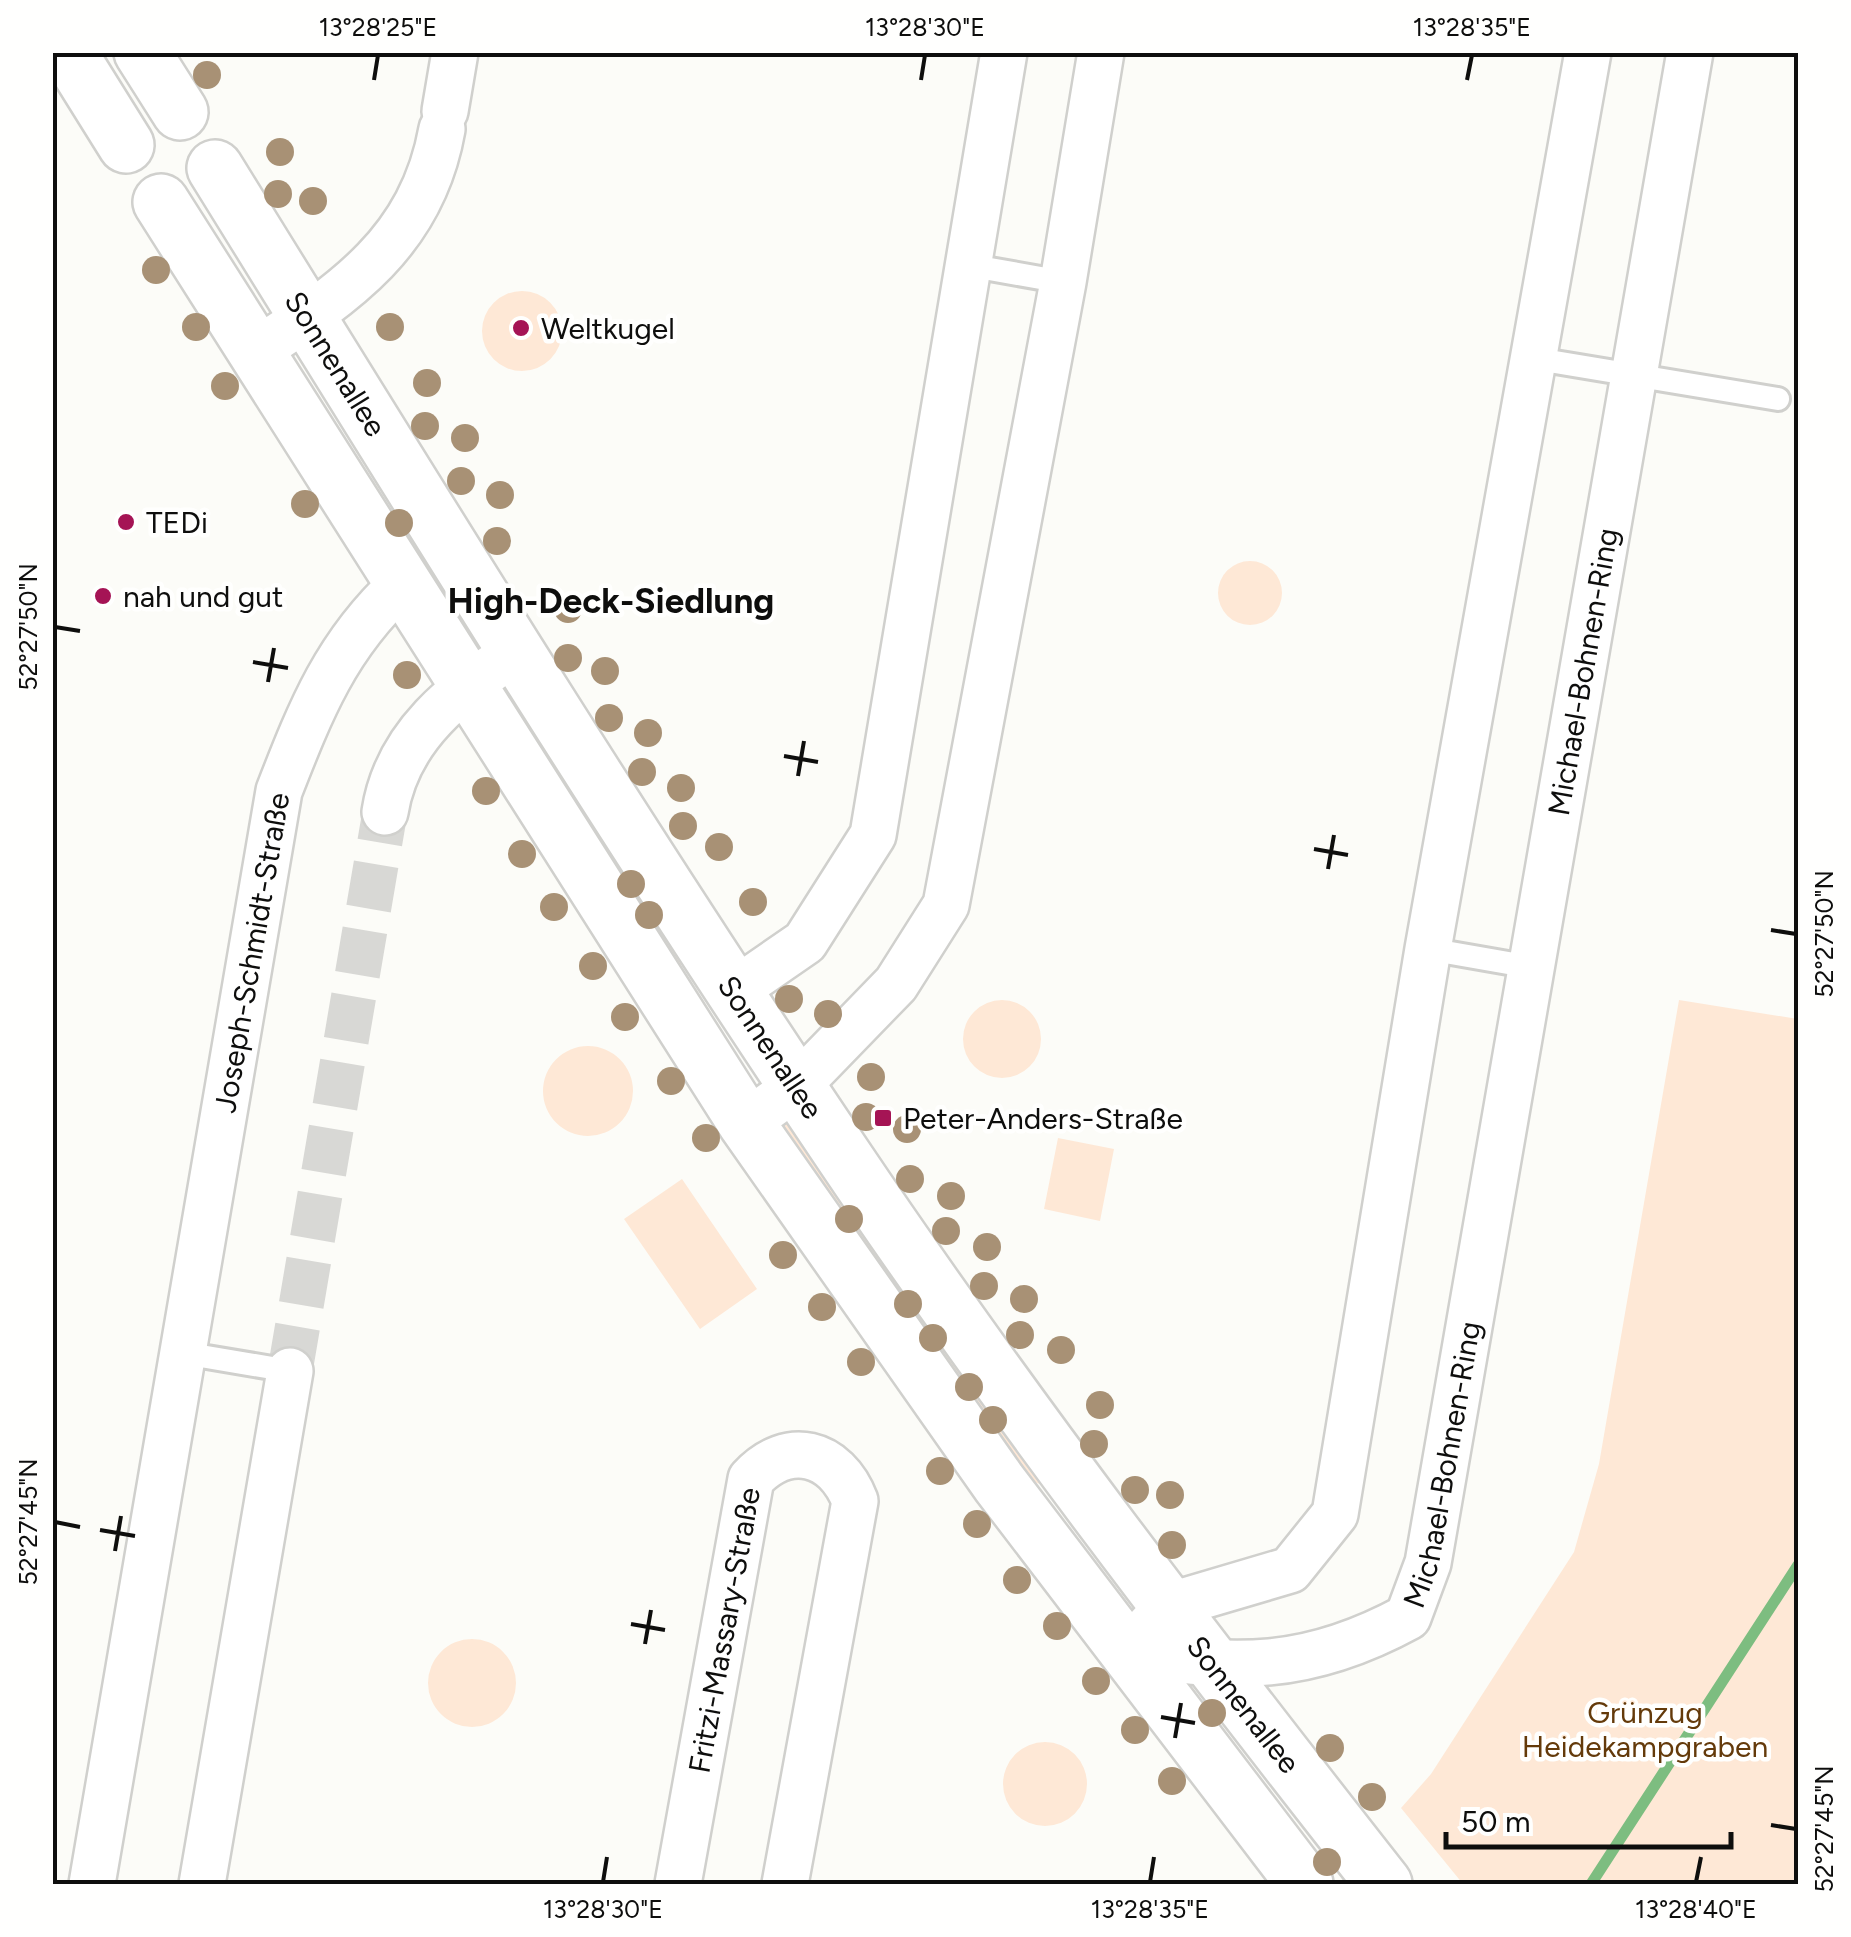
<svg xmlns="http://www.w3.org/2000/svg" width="1851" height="1937" font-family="Figtree,sans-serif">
  <rect width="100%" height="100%" fill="#fcfcf8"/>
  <path fill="#fee8d6" d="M482 331a40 40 0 1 1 80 0a40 40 0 1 1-80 0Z
    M1218 593a32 32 0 1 1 64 0a32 32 0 1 1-64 0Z
    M514 684 690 959 671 971 497 693Z
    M1679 1000 1798 1019V1884H1463L1401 1808 1431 1774 1574 1552 1599 1464Z
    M963 1039a39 39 0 1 1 78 0a39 39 0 1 1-78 0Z
    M543 1091a45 45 0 1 1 90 0a45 45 0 1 1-90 0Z
    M796 1112 1058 1490 1028 1480 777 1124Z
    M1058 1138 1114 1149 1100 1221 1044 1209Z
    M682 1179 757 1289 700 1329 624 1219Z
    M428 1683a44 44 0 1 1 88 0a44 44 0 1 1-88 0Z
    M1003 1784a42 42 0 1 1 84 0a42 42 0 1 1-84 0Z"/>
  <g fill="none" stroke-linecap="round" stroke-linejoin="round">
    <path stroke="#7dbd80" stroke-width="11" d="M1591 1884 1798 1565"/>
    <path stroke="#d8d8d5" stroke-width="45" stroke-dasharray="45 22" stroke-linecap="butt" d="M290 1371 385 812"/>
    <g stroke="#d0d0cd" stroke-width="28">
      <path id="service" d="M967 265 1063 282
        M1537 359 1778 399
        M1428 949 1531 967
        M183 1353 290 1371"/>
    </g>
    <g stroke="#d0d0cd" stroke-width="50">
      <g id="minor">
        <path d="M445 111 455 52"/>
        <path d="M256 351C345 293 422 242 442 129"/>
        <path d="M385 812C397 735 457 691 517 651"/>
        <path d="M734 991 805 942 873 835 1004 52"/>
        <path d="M746 1123 797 1086 896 984 946 905 1063 282 1101 52"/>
        <path d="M1147 1629 1168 1606 1290 1570 1335 1514 1428 949 1588 52"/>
        <path id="s1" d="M1124 1652C1235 1670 1307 1672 1408 1617L1428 1563 1690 52"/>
        <path id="s2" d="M92 1884 279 791C311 709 336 645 402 584"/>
        <path d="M202 1884 290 1371"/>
        <path id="s3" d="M678 1884 751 1479C788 1439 836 1451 855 1501L785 1884"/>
      </g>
    </g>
    <g stroke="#d0d0cd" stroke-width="60">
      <g id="secondary">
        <path d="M68 52 126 145"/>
        <path d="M142 52 180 112"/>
        <path id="s4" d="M215 168C420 499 625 832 843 1155 1012 1406 1197 1646 1384 1884"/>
        <path d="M161 202 746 1123 999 1483 1305 1884"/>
      </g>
    </g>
    <use href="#service" stroke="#fff" stroke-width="22"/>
    <use href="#minor" stroke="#fff" stroke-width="45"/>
    <use href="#secondary" stroke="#fff" stroke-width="55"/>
  </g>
  <g fill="#a89175">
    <circle cx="207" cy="75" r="14"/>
    <circle cx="280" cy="152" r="14"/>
    <circle cx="278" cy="194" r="14"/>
    <circle cx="313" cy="201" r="14"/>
    <circle cx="156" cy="270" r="14"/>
    <circle cx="196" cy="327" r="14"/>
    <circle cx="390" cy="327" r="14"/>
    <circle cx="427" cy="383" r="14"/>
    <circle cx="225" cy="386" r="14"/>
    <circle cx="425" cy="426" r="14"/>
    <circle cx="465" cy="438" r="14"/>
    <circle cx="461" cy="481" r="14"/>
    <circle cx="500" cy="495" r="14"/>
    <circle cx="305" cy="504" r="14"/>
    <circle cx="399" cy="523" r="14"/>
    <circle cx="497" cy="541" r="14"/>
    <circle cx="568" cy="609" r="14"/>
    <circle cx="568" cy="658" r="14"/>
    <circle cx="605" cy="671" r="14"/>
    <circle cx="407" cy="675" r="14"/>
    <circle cx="609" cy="718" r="14"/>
    <circle cx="648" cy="733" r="14"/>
    <circle cx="642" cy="772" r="14"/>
    <circle cx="681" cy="788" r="14"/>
    <circle cx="486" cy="791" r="14"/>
    <circle cx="683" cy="826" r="14"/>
    <circle cx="719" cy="847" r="14"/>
    <circle cx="522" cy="854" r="14"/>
    <circle cx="631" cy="884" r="14"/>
    <circle cx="753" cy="902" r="14"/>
    <circle cx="554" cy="907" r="14"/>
    <circle cx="649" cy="915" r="14"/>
    <circle cx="593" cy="966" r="14"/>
    <circle cx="789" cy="999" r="14"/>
    <circle cx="828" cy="1014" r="14"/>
    <circle cx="625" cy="1017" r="14"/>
    <circle cx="871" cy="1077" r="14"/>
    <circle cx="671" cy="1081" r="14"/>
    <circle cx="866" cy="1117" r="14"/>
    <circle cx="907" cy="1129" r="14"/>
    <circle cx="706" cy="1138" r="14"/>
    <circle cx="910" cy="1179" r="14"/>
    <circle cx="951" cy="1196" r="14"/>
    <circle cx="849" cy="1219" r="14"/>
    <circle cx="946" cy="1231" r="14"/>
    <circle cx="987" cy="1247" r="14"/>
    <circle cx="783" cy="1255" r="14"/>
    <circle cx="984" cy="1286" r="14"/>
    <circle cx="1024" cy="1299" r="14"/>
    <circle cx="908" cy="1304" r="14"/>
    <circle cx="822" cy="1307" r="14"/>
    <circle cx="1020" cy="1335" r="14"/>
    <circle cx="933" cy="1338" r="14"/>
    <circle cx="1061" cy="1350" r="14"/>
    <circle cx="861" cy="1362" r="14"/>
    <circle cx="969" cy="1387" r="14"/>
    <circle cx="1100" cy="1405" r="14"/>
    <circle cx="993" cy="1420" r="14"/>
    <circle cx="1094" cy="1444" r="14"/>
    <circle cx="940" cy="1471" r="14"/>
    <circle cx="1135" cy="1490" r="14"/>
    <circle cx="1170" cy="1495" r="14"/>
    <circle cx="977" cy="1524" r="14"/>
    <circle cx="1172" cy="1545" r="14"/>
    <circle cx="1017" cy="1580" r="14"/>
    <circle cx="1057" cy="1626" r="14"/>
    <circle cx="1096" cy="1681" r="14"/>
    <circle cx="1212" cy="1713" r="14"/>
    <circle cx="1135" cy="1730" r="14"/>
    <circle cx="1330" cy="1748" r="14"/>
    <circle cx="1172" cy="1781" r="14"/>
    <circle cx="1372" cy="1797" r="14"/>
    <circle cx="1327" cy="1862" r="14"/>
  </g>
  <path fill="none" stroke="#0e0e0d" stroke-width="4" d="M374 80 378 55M921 80 925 55M1467 80 1472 55M55 627 80 631M253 662 288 668M268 682 274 648M784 756 818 762M798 776 804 741M1314 849 1348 855M1328 869 1334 835M1771 930 1796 934M55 1522 80 1527M100 1530 135 1536M115 1551 121 1516M631 1624 665 1630M645 1644 651 1610M1161 1717 1195 1723M1175 1738 1181 1703M1771 1825 1796 1829M603 1882 607 1857M1150 1882 1154 1857M1696 1882 1701 1857"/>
  <g fill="#a51455" stroke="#fffffe" stroke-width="4">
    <circle cx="521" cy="328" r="10"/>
    <circle cx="126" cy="522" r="10"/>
    <circle cx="103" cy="596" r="10"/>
    <rect x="873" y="1108" width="20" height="20" rx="5"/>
  </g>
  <g text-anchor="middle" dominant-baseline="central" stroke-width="9" stroke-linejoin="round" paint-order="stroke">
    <g font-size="30" fill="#0e0e0d" stroke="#fffffe" text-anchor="start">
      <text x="541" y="328">Weltkugel</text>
      <text x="146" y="522">TEDi</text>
      <text x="123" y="596">nah und gut</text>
      <text x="903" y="1118">Peter-Anders-Straße</text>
    </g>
    <g font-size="30" fill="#0e0e0d" stroke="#fffffe">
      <text stroke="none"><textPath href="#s4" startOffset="230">Sonnenallee</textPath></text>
      <text stroke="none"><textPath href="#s1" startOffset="1255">Michael-Bohnen-Ring</textPath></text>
      <text stroke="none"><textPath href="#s2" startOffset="945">Joseph-Schmidt-Straße</textPath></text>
      <text stroke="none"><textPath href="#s4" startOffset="1040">Sonnenallee</textPath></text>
      <text stroke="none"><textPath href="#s1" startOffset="450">Michael-Bohnen-Ring</textPath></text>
      <text stroke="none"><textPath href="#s3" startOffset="258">Fritzi-Massary-Straße</textPath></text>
      <text stroke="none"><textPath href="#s4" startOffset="1850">Sonnenallee</textPath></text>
    </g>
    <g font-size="30" fill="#643a0a" stroke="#fffffe">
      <text x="1645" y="1712">Grünzug<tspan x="1645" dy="34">Heidekampgraben</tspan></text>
    </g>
    <g font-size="35" font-weight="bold" fill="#0e0e0d" stroke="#fffffe">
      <text x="611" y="601">High-Deck-Siedlung</text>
    </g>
  </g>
  <rect width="1851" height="1937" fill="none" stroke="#fffffe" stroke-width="110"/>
  <path d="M1446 1832v15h285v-15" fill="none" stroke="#0e0e0d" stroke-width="5"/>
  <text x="1461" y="1832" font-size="30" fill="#0e0e0d" stroke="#fffffe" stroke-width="8" paint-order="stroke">50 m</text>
  <rect x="55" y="55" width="1741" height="1827" fill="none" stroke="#0e0e0d" stroke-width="4"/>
  <g font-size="25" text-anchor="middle" fill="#0e0e0d">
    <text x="378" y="36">13°28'25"E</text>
    <text x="925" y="36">13°28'30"E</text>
    <text x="1472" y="36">13°28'35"E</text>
    <text transform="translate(28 627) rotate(-90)" y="9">52°27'50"N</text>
    <text transform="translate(1824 934) rotate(-90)" y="9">52°27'50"N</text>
    <text transform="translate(28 1522) rotate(-90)" y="9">52°27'45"N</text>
    <text transform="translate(1824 1829) rotate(-90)" y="9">52°27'45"N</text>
    <text x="603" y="1918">13°28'30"E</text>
    <text x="1150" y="1918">13°28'35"E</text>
    <text x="1696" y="1918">13°28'40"E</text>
  </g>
</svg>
